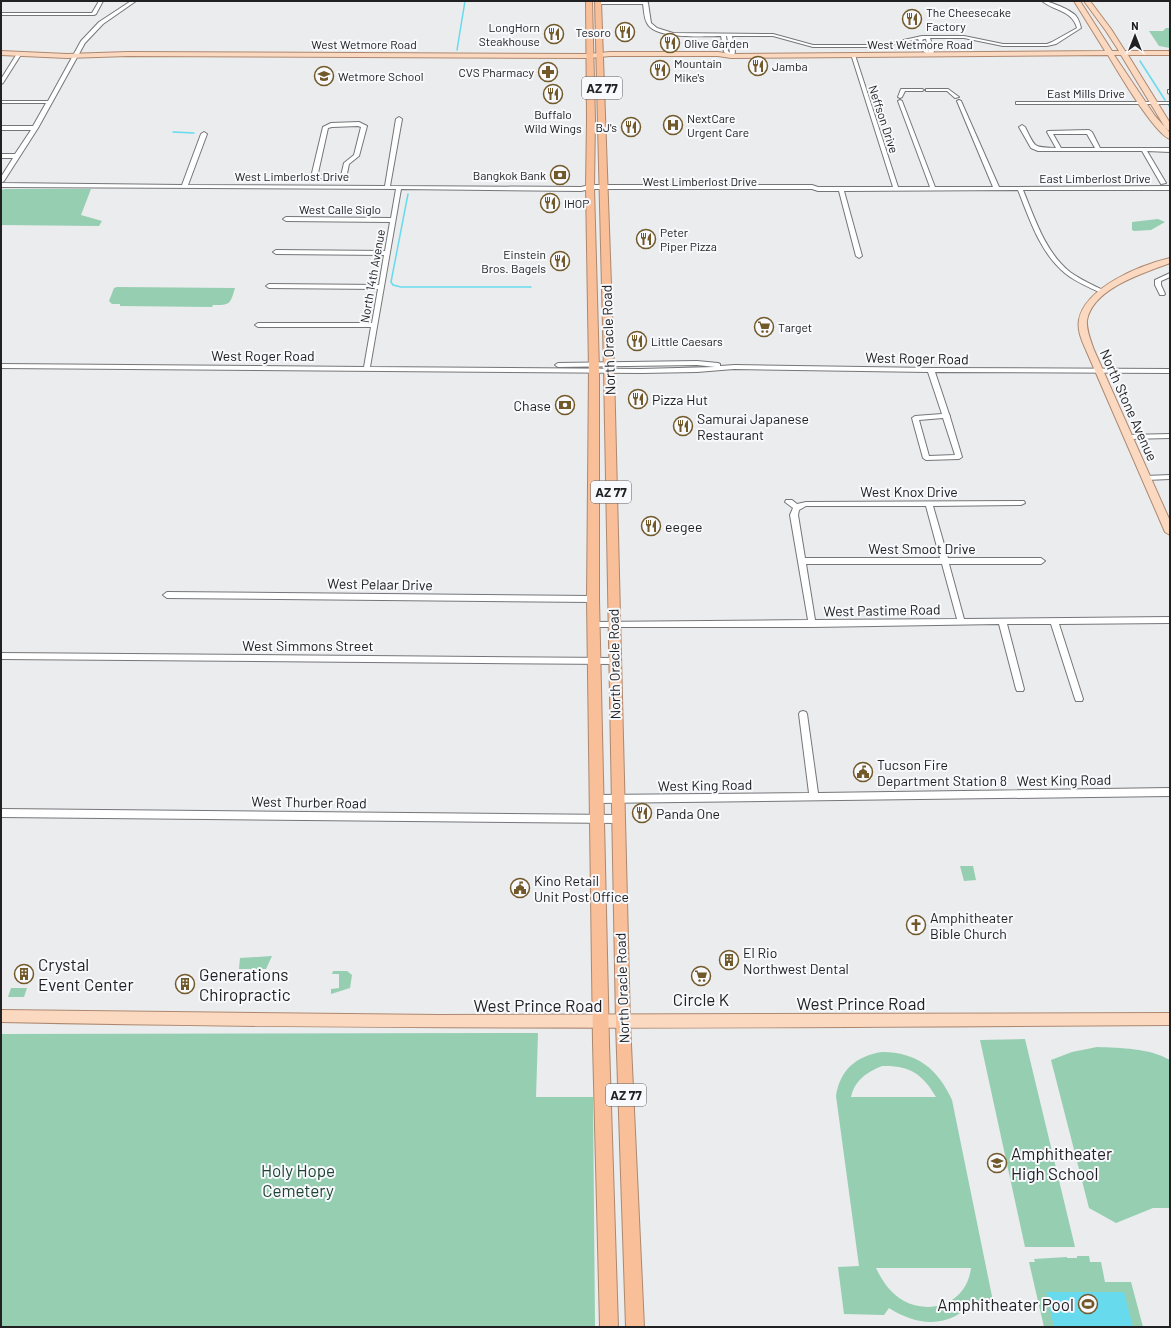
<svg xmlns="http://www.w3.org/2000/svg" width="1171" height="1328" font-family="Barlow,sans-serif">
  <rect width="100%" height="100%" fill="#eaecee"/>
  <path fill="#95ceb0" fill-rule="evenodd" d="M1166 28H1170V48L1159 46 1149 31H1163Z
    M5 189H91L81 215 102 221 99 226 1 225V190Z
    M1158 219 1165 222 1151 230 1134 231 1132 230V222Z
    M117 287 233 288H235C230 305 230 305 213 305L212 307 120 306V304H112L109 301 114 288Z
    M960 866H973L976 880 964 881Z
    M272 956 266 969H239L240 958Z
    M333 971H347L352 975 350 988 331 994V989L339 988V974H332Z
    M11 988H27L24 997H8Z
    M538 1033 536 1097H593L595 1327H1V1034Z
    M1025 1039 1075 1247H1025L980 1040Z
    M1097 1047C1121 1048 1149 1048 1170 1060V1208H1153L1116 1223 1089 1208 1051 1060 1072 1052Z
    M882 1052C917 1052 938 1069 952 1100L995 1311H979L976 1298C953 1328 920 1328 889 1308L884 1315 844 1314 838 1267 859 1266 836 1096C840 1070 856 1056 882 1052ZM882 1066C909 1065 923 1074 936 1097H851C855 1080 867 1072 882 1066ZM876 1268H971C967 1302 933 1316 904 1301 891 1294 882 1281 876 1268Z
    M1077 1256H1089L1090 1262H1101L1105 1282H1131L1143 1327H1044L1029 1262H1035L1034 1259 1067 1257V1258H1077Z"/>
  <path fill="#68daed" d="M1046 1292H1124L1133 1327H1054Z"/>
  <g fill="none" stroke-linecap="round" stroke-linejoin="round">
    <path stroke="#68daed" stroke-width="1.5" d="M457 50 465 1
      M1140 61 1165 100
      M1168 104 1170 107
      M173 132 194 133
      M408 194 391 282 393 285 401 287H531"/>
    <g stroke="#757679" stroke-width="2">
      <path id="minor" d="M99 1H103L96 14 94 15H1V13H92Z
        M131 1H136L103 24 85 43 38 128 4 181 1 183V177L13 158H1V154H15L31 130H1V126H33L46 103H1V101H48L81 41 99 22Z
        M643 1H647L648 3 651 23 657 28 673 33 773 34 813 45H881L922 36H964L1003 44H1047L1052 42 1077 28C1072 10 1054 11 1042 1 1050 1 1071 10 1076 16 1079 20 1080 24 1081 28L1056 44 1047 46H1003L964 38H930L934 51 932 56H930L923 51 918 39 881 47H813L773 36H732L735 52 733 57H731L724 52 721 36C705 36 655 40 647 23 644 18 644 10 643 4H598L596 3 598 2ZM726 36H727L730 53 728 51ZM924 39H926L929 52 922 40Z
        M18 52 22 53 3 83 1 84V79Z
        M851 54 855 55 898 187H930L898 101 900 100 902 101 935 187H993L957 101 959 100 961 101 999 187 1170 186V190H1023C1035 219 1045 252 1070 272 1081 280 1093 285 1105 291V293H1101C1089 287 1076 282 1066 274 1040 253 1030 220 1018 190L844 191 862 256 859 258 856 256 839 191H818L812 189H590L581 191 401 189 370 367 641 369 715 367 697 365 558 367 555 365 558 363 697 361 718 363 720 364V366L735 365 931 368 1170 369V373L935 372 949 414 950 416V417L962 457 959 459 926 460 923 458 912 418 915 416 942 414 928 372 734 369 697 372 641 373 1 368V364L364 367 371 327H258L255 325 258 323H372L378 289 269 288 266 286 269 284 379 285 384 255 276 254 273 252 276 250 385 251 390 222 286 221 283 219 286 217 391 218 396 189 1 187V183L182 185 201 134 204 132 207 134 188 185 385 186 396 119 399 117 402 119 390 186 581 187 590 185H812L818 187H893ZM943 418 955 455 929 456 919 420Z
        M901 89H922L924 90 922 91H905L902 97 900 98 898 97Z
        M926 89H948L959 97 955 98 947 91H926Z
        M1168 90H1170V94L1168 93Z
        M1016 102H1170V104H1016Z
        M331 123 359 122 367 126 359 156 349 164 346 178 343 180 318 178 312 173 323 127ZM358 126 361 127 354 155 344 163 341 176 320 175 318 173 328 128 332 127Z
        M1022 125 1025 127C1036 148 1032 147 1056 148L1047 132 1048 131 1089 130 1092 132 1100 148H1170V152L1147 151 1166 183 1161 184 1142 151H1038L1031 148 1019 127ZM1053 134H1087L1095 148H1061Z
        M1170 273V277L1161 281V285L1165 294 1164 295H1160L1155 285V280Z
        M1170 434V438L1128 439 1125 437 1128 435Z
        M1170 475V479L1146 480 1142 478 1146 476Z
        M786 500H792L797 504 806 502 1024 501 1025 503 1021 505 933 506 948 558H1041L1045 561 1041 564H949L964 619 1170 617V623L1059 624 1083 699 1082 701H1076L1075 699 1051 624H1007L1024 689 1023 691H1017L1016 689 999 624 812 627H591L590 625 591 623 594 622 808 620 790 515 793 508 785 502ZM806 506H926L940 558H805L798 515 799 510ZM806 564H942L957 619 815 620Z
        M167 592 593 596 597 599 593 602 167 598 163 595Z
        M1 653 614 658 618 661 614 664 1 659Z
        M803 711 806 712 807 714 818 793 1170 788V796L597 803 594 801 593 799 594 797 597 795 809 793 799 714 800 712Z
        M1 809 618 815 621 816 622 819 621 822 618 823 1 817Z"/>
    </g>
    <g stroke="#ad886f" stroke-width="2">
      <path id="major" d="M1074 1H1080L1112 51H1119L1106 31 1084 1H1090L1111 29 1125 51H1170V55H1128L1170 123V131L1166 129 1121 55H1114L1155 116 1170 133V139C1155 134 1118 72 1108 55L731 58 718 56H610L589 58 128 56 67 58 1 55V51L67 54 128 52 589 54 610 52H718L731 54 1105 51Z
        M1170 258V263C1144 273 1093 288 1087 320 1086 330 1091 341 1094 350L1170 521V535L1165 532 1086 350C1082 341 1077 330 1079 320 1085 287 1141 265 1170 258Z
        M1 1010 439 1015 1170 1013V1025C780 1028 391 1030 1 1022Z"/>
    </g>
    <g stroke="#ad886f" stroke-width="2">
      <path id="highway" d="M586 1H592L595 120 594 187 599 370V599L609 1043 618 1327H600L593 1043 587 599 589 370 586 187 587 120Z
        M595 1H601L614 370 630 1023 644 1327H626L616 1023 604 370Z"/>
    </g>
    <use href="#minor" fill="#fff" fill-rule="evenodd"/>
    <use href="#major" fill="#fbd9c1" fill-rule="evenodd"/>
    <use href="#highway" fill="#f9bf98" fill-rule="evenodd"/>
  </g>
  <defs>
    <g id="restaurant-ring" transform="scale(1)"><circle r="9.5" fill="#f8f9fc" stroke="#72592a" stroke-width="1.5"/><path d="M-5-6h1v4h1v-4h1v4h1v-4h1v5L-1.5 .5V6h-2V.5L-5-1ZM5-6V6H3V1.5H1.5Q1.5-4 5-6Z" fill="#72592a"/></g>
    <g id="pharmacy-ring" transform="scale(1)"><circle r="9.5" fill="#f8f9fc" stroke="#72592a" stroke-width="1.5"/><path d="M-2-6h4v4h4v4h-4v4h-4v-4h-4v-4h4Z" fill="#72592a"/></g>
    <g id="school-ring" transform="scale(1)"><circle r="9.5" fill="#f8f9fc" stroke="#72592a" stroke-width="1.5"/><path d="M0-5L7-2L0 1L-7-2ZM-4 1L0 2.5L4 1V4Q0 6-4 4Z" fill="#72592a"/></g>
    <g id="hospital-ring" transform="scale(1)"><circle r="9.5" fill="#f8f9fc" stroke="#72592a" stroke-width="1.5"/><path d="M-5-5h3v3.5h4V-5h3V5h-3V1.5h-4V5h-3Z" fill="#72592a"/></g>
    <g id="bank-ring" transform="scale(1)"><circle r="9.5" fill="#f8f9fc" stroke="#72592a" stroke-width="1.5"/><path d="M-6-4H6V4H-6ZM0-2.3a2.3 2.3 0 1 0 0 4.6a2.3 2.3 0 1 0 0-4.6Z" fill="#72592a"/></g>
    <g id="supermarket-ring" transform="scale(1)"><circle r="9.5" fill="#f8f9fc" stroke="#72592a" stroke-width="1.5"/><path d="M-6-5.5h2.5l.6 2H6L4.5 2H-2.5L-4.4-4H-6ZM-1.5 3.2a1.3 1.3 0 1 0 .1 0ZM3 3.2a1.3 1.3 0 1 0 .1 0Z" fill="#72592a"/></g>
    <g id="civic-ring" transform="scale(1)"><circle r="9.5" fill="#f8f9fc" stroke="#72592a" stroke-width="1.5"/><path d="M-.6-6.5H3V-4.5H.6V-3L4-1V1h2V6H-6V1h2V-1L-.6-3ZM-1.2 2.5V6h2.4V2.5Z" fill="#72592a"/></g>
    <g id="church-ring" transform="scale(1)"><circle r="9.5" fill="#f8f9fc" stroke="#72592a" stroke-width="1.5"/><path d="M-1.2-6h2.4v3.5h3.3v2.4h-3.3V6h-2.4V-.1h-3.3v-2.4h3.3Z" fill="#72592a"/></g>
    <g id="building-ring" transform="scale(1)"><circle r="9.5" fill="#f8f9fc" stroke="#72592a" stroke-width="1.5"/><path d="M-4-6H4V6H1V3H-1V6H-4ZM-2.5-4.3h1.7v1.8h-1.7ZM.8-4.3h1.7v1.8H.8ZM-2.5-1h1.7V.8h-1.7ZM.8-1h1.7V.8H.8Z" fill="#72592a"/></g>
    <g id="stadium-ring" transform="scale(1)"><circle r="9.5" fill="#f8f9fc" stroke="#72592a" stroke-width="1.5"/><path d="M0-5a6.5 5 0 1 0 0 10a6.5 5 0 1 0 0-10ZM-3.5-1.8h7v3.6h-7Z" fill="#72592a"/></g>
  </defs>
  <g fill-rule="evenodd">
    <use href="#restaurant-ring" x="912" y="19"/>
    <use href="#restaurant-ring" x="625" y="32"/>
    <use href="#restaurant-ring" x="554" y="34"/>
    <use href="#restaurant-ring" x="670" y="43"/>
    <use href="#restaurant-ring" x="758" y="66"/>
    <use href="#restaurant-ring" x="660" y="70"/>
    <use href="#pharmacy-ring" x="548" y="72"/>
    <use href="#school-ring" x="324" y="76"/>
    <use href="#restaurant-ring" x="553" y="94"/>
    <use href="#hospital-ring" x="673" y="125"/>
    <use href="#restaurant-ring" x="631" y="127"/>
    <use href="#bank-ring" x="560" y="175"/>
    <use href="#restaurant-ring" x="550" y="203"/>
    <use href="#restaurant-ring" x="646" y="239"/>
    <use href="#restaurant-ring" x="560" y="261"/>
    <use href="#supermarket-ring" x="764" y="327"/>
    <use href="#restaurant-ring" x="637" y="341"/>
    <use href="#restaurant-ring" x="638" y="399"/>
    <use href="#bank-ring" x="565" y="405"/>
    <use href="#restaurant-ring" x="683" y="426"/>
    <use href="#restaurant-ring" x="651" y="526"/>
    <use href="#civic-ring" x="863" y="772"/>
    <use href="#restaurant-ring" x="642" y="813"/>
    <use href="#civic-ring" x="520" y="888"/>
    <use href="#church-ring" x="916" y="925"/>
    <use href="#building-ring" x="729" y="960"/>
    <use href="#building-ring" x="24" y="974"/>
    <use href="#supermarket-ring" x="701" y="976"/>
    <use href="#building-ring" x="185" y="984"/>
    <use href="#school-ring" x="997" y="1163"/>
    <use href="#stadium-ring" x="1088" y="1304"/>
  </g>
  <g text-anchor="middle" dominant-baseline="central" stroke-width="4" stroke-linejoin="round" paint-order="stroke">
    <g font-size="12" fill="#212123" stroke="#f8f9fc" text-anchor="start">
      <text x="926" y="12">The Cheesecake<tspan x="926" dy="14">Factory</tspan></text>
      <text x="540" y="27" text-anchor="end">LongHorn<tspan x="540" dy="14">Steakhouse</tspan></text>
      <text x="611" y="32" text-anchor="end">Tesoro</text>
      <text x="684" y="43">Olive Garden</text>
      <text x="674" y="63">Mountain<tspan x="674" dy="14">Mike's</tspan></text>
      <text x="772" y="66">Jamba</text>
      <text x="534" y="72" text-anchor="end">CVS Pharmacy</text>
      <text x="338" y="76">Wetmore School</text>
      <text x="553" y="114" text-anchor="middle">Buffalo<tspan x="553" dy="14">Wild Wings</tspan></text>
      <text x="687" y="118">NextCare<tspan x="687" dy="14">Urgent Care</tspan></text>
      <text x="617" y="127" text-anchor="end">BJ's</text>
      <text x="546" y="175" text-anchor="end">Bangkok Bank</text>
      <text x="564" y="203">IHOP</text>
      <text x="660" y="232">Peter<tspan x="660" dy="14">Piper Pizza</tspan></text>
      <text x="546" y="254" text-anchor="end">Einstein<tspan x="546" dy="14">Bros. Bagels</tspan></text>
      <text x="778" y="327">Target</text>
      <text x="651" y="341">Little Caesars</text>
    </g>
    <g font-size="12" fill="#212123" stroke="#f8f9fc">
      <text x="364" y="44">West Wetmore Road</text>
      <text x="920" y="44">West Wetmore Road</text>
      <text x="1086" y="93">East Mills Drive</text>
      <text transform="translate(884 119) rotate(72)">Neffson Drive</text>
      <text x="292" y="176">West Limberlost Drive</text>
      <text x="1095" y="178">East Limberlost Drive</text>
      <text x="700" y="181">West Limberlost Drive</text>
      <text x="340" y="209">West Calle Siglo</text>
      <text transform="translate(372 276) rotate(-80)">North 14th Avenue</text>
    </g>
    <g fill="#f8f9fc" stroke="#626264" stroke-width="1">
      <rect x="582" y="77" width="40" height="22" rx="3"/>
      <rect x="591" y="481" width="40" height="22" rx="3"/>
      <rect x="606" y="1084" width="40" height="22" rx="3"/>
    </g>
    <g font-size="13" font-weight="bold" fill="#212123">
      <text x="602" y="88">AZ 77</text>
      <text x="611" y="492">AZ 77</text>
      <text x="626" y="1095">AZ 77</text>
    </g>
    <g font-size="14" fill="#212123" stroke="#f8f9fc">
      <text transform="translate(608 340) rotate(-92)">North Oracle Road</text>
      <text x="263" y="355">West Roger Road</text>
      <text transform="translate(917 358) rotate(1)">West Roger Road</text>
      <text transform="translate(1129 405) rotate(66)">North Stone Avenue</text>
      <text x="909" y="491">West Knox Drive</text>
      <text x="922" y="548">West Smoot Drive</text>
      <text transform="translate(380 584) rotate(1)">West Pelaar Drive</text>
      <text transform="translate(882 610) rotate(-1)">West Pastime Road</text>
      <text x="308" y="645">West Simmons Street</text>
      <text transform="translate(614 664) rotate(-91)">North Oracle Road</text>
      <text transform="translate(1064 780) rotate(-1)">West King Road</text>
      <text transform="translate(705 785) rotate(-1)">West King Road</text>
      <text transform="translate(309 802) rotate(1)">West Thurber Road</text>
      <text transform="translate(622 988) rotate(-92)">North Oracle Road</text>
    </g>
    <g font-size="14" fill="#212123" stroke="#f8f9fc" text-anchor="start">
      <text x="652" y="399">Pizza Hut</text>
      <text x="551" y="405" text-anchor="end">Chase</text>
      <text x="697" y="418">Samurai Japanese<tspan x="697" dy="16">Restaurant</tspan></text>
      <text x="665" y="526">eegee</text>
      <text x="877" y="764">Tucson Fire<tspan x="877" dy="16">Department Station 8</tspan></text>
      <text x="656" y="813">Panda One</text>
      <text x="534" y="880">Kino Retail<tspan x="534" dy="16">Unit Post Office</tspan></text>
      <text x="930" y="917">Amphitheater<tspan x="930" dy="16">Bible Church</tspan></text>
      <text x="743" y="952">El Rio<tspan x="743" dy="16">Northwest Dental</tspan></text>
    </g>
    <g font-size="17" fill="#212123" stroke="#f8f9fc" text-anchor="start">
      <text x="38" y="964">Crystal<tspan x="38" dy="20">Event Center</tspan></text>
      <text x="199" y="974">Generations<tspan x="199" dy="20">Chiropractic</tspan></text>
      <text x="701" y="999" text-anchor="middle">Circle K</text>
      <text x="1011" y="1153">Amphitheater<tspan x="1011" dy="20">High School</tspan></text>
      <text x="1074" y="1304" text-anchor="end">Amphitheater Pool</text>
    </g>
    <g font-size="17" fill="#212123" stroke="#f8f9fc">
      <text x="861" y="1003">West Prince Road</text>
      <text x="538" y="1005">West Prince Road</text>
    </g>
    <g font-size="17" fill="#1d4331" stroke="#f8f9fc">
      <text x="298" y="1170">Holy Hope<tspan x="298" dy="20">Cemetery</tspan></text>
    </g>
  </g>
  <rect width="1171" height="1328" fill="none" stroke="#212123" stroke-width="4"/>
  <g transform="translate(1135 36)" stroke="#f8f9fc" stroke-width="3" paint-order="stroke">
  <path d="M0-3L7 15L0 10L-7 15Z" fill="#212123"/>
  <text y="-6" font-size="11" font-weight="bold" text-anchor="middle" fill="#212123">N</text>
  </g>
</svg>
